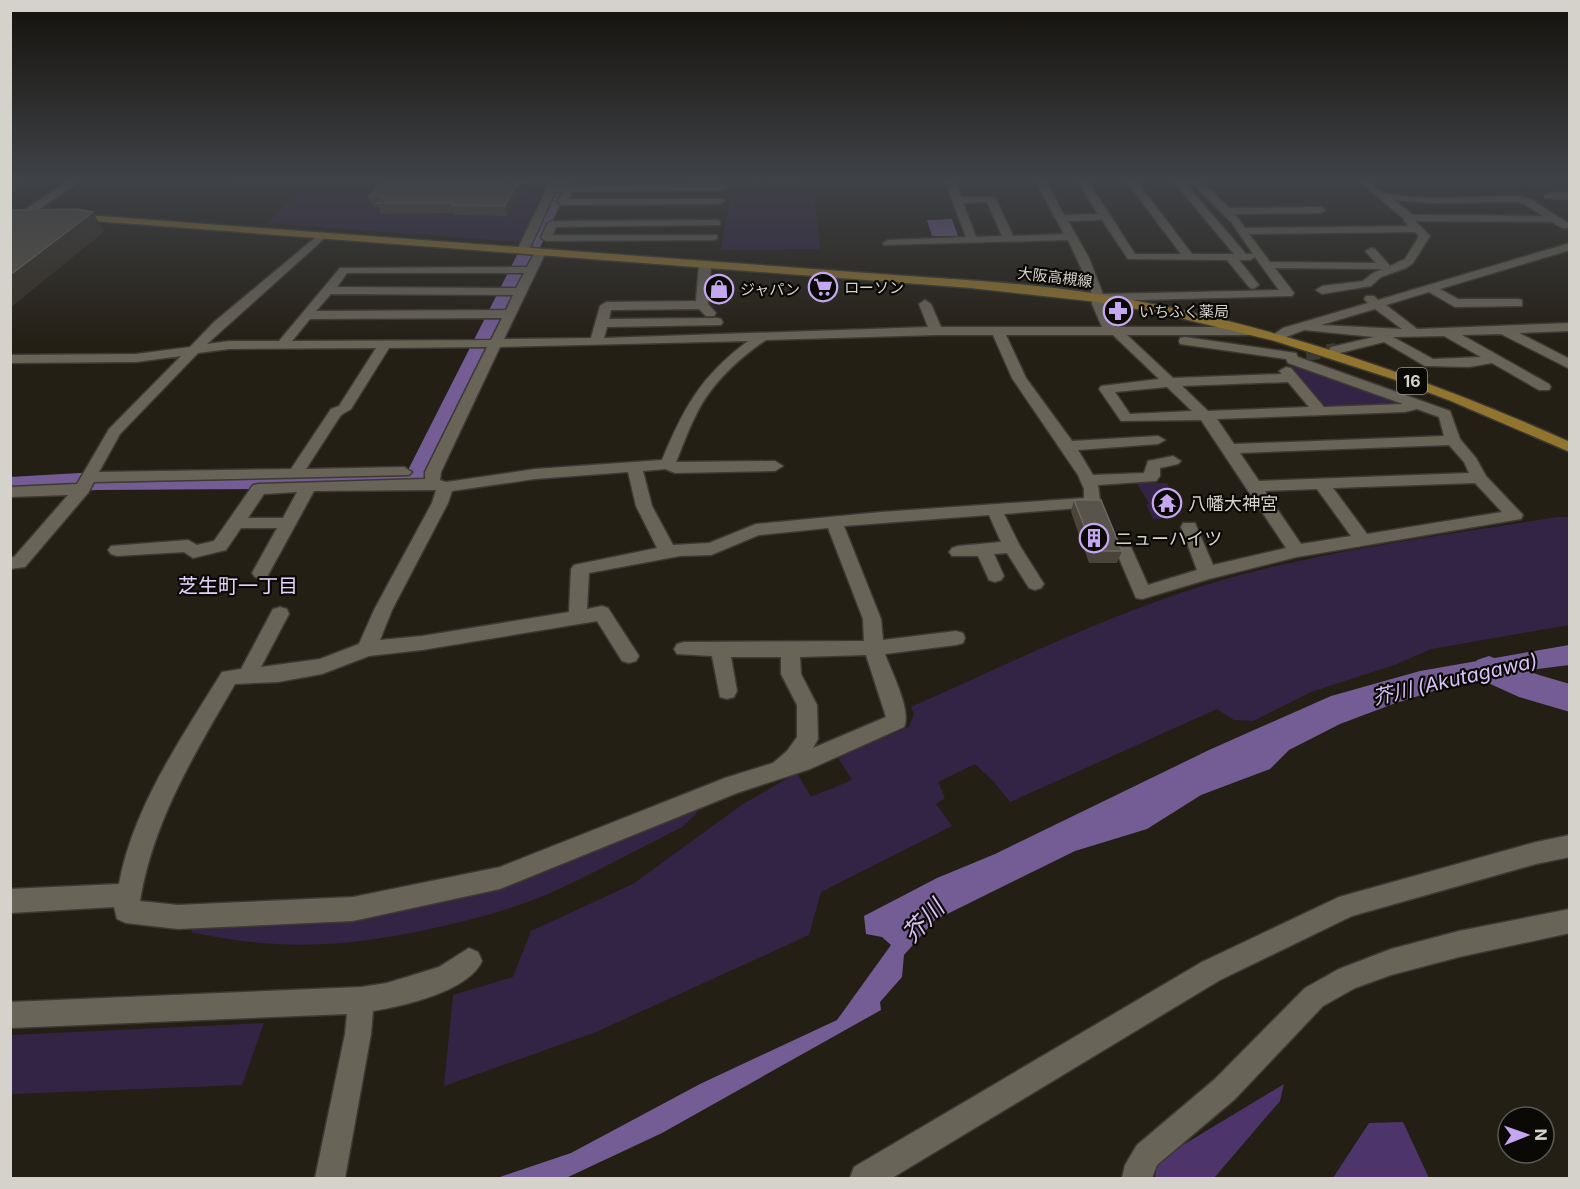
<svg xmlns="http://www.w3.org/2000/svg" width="1580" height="1189" font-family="Inter,'Noto Sans JP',sans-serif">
  <rect width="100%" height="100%" fill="#241f15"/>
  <path fill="#332446" d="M240 178H550L521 240 516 242 267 223 303 187 230 186Z
    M806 181V192H814L820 249 721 250 732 184 737 182Z
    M1296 365 1399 402 1400 405 1330 408 1322 405 1289 368Z
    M1137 483H1167L1173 496H1161L1166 506 1179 507 1182 513H1159L1161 519H1153L1146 504H1149Z
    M1557 517H1569V625L1431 649 1397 664 1311 692 1253 721 1234 720 1217 709 1010 802 993 781 975 764 938 782 945 798 936 804 952 826 821 892 809 935 596 1032 444 1086 453 995 513 977 531 931 633 884 743 804 797 773 811 797 852 780 837 756 909 727 914 714 911 707C1009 664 1106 615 1209 584 1322 550 1441 536 1557 517Z
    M700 807 695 815 682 827C638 849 593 874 548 894 514 908 479 918 443 926 352 947 283 952 191 932L195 925 355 919Z
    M264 1023 242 1085 11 1094V1035Z"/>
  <path fill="#4d356b" d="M1284 1084 1280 1101 1214 1178H1155L1158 1160Z
    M1403 1122 1429 1178H1333L1369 1123Z"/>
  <path fill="#745c95" d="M952 219 958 236H932L927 220Z
    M1569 645V665L1498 674 1440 689 1393 704 1340 724 1289 750 1270 769 1201 795 1147 829 1075 851 935 920 904 955 902 977 880 1002 881 1010 662 1133 566 1178H497L571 1153 700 1084 837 1020 891 945 882 937 866 934 864 916 937 878 995 854 1209 750 1331 696 1420 671Z"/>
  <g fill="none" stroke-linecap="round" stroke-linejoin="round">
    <path fill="#745c95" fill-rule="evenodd" d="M556 178H573L427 485 417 488 97 490 10 495V477L97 472 408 470Z
      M1489 656 1539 675 1570 684V712L1519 697 1477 678 1472 669 1477 660Z"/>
    <path stroke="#3f3a30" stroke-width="14" stroke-dasharray="14 7" stroke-linecap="butt" d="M1306 354 1336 350"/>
    <g stroke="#3d3933" stroke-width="3">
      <path id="minor" d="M72 178H84L31 215H23V211Z
        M552 178H560L558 186 723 184 728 187 723 190 572 192 569 199H724L725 201 720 204 562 205 557 202 563 192H555L529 250 523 253 519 252 517 250Z
        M944 178H954L961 197H995L1013 236 1064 234 1034 178H1044L1064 215 1098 214 1077 180 1086 178 1135 254H1181L1124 178H1134L1192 254H1234L1174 182 1173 178H1199L1229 208 1321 207 1326 210 1321 213 1235 214 1245 228 1408 226 1402 217 1355 178C1373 178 1374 191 1388 194 1429 201 1474 196 1516 196L1530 199 1570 224V228H1562L1552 222 1415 221 1430 236 1413 263 1406 268 1381 277 1371 286 1322 294 1316 290 1322 286 1363 281 1373 273 1382 269 1275 268 1294 293 1292 296 1104 301 1115 327H1249L1255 331 1249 335H1127L1173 378 1282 374 1279 371 1286 367 1291 368 1324 407 1403 404 1288 363 1286 359 1180 344 1179 341 1180 338 1185 337 1296 353 1298 357 1450 411 1460 439 1476 458 1486 476 1523 515 1521 519 1515 520 1297 557 1209 579 1142 599 1136 598 1116 551 1119 547H1131L1148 585 1197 570 1181 527 1183 523H1195L1213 565 1286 548 1201 420 1121 421 1099 389 1101 386 1159 379 1113 335H1006L1026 378 1072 441 1158 436 1165 440 1158 444 1078 450 1093 475 1144 473 1148 461 1173 456 1181 461 1178 464 1160 468V476L1156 481 1098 485 1100 500 1092 507 1004 514 1020 546 1044 584 1041 588 1035 590 1029 588 1007 553 994 554 1004 576 1001 580 995 582 989 580 978 556H952L949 552 952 548 958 546 1001 542 989 515 844 526 881 619 883 640 956 631 963 633 965 638 963 643 956 645 885 654C891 671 912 711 904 727L810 769 737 793 500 889 353 921 178 929 126 923 117 919 114 907 10 913V889L119 884C133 807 182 737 222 672L241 669 273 609 280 607 287 609 289 614 261 667 320 659 359 644 374 610 432 503 436 490 314 491 267 577 261 579 255 577 252 573 277 528H241L226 550 193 558 184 552 117 556 111 554 108 550 111 546 188 540 197 545 214 541 253 485 259 484 425 479V472L487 347 389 348 351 409 341 415 306 469 404 467 412 472 409 475 94 482 88 493 25 567 10 569V557H14L68 495 10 497V487L77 484 109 429 181 356 136 362 10 363V355L136 354 190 347 214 322 322 232 327 235 326 237 207 344 229 341H279L340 268 527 267 536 250 540 249 546 252 504 339 591 338 600 306 606 302 696 301 699 264 705 261 711 264 708 304 716 313 714 316H706L699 309 611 310 609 319 717 318 721 319 723 322 721 325 607 327 604 338 928 327 919 304 925 300 931 304 941 327H1102L1092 304 1091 289 1068 240 884 245 883 243 888 240 966 237ZM1185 183H1192L1232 223 1253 254H1246ZM1394 200 1432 203 1516 202 1523 203 1543 216 1413 215ZM987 202 1002 236 976 237 963 203ZM1102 220 1128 259 1227 260 1249 287 1253 289 1259 285 1239 260H1250L1255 257 1279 290 1103 294 1089 258 1068 221ZM1415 232 1419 236 1405 259 1390 266 1375 249 1371 248 1365 251 1376 263 1270 262 1249 234ZM347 273H524L516 288 337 287ZM331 294 513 295 506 310 316 311ZM502 318 491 340 292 341 310 319ZM936 335H993L1012 378 1078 475 1084 489V498L881 512 756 524 709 543 673 545 652 506 643 471 665 469 675 473 775 471 783 466 775 461 676 462C683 446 688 430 696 415 711 384 738 359 766 340ZM748 341C701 376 684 407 662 460L535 469 446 482 440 480 441 472 500 347ZM376 348 339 406 331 409 291 469 99 472 120 434 198 353 229 349ZM1288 382 1309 407 1208 411 1182 386ZM1167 387 1192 411 1130 414 1115 392ZM1417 409 1439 417 1444 436 1234 444 1217 419 1405 412ZM1449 445 1464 462 1469 473 1259 481 1240 453ZM628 472 636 506 657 548 574 565 571 569 569 612 422 636 380 640 392 610 448 503 452 491 535 479ZM1475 483 1502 512 1367 534 1333 488ZM1317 489 1351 536 1301 544 1265 491ZM297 492 283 518H248L264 494ZM828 528 863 619 864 641 684 642 677 644 674 649 677 654 712 656 720 697 727 699 734 697 737 691 731 657H781V674L797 705V737L787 751 773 763 725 778 500 867 353 897 178 905 140 901C153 821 195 753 235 684L278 682 322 674 369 656 422 650 597 621 622 661 629 663 636 661 639 656 608 608 602 606 587 609 589 573 680 556 711 555 759 535ZM866 655 886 717 813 748 818 739 817 705 801 674 800 657Z
        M1549 193H1570V199L1545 198 1544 196Z
        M716 220 720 221V225L556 227 553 235H717V239L713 240 546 241 541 238 547 224 552 221Z
        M1570 243V250L1440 289 1458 299H1518L1522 300V306L1455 307 1429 292 1386 305 1417 329 1570 323V331L1519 333 1570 359V369L1501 334 1462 335 1549 384 1551 387 1549 390H1539L1492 363 1469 367 1425 366 1384 342 1336 354 1329 350 1331 347 1374 337 1304 330 1276 341 1270 337 1283 328 1368 303 1364 299 1366 296H1374L1378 300ZM1375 309 1402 329 1321 325ZM1444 336 1481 357 1433 359 1393 337Z
        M1570 835V857L1536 864 1352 916 1220 980 892 1178H850L854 1167 1202 962 1339 897 1536 842Z
        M1570 909V933L1459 957 1391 975 1355 988 1323 1006 1235 1099 1157 1165 1152 1178H1122L1125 1165 1137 1145 1215 1079 1305 988 1339 969 1391 949 1459 931Z
        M469 948 478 952 482 961C469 991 404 1006 373 1011L371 1034 345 1178H315L345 1034 347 1014 10 1028V1002L361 987 387 983 439 967Z"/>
    </g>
    <g stroke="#3d3933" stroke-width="3">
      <path id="major" d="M72 214 894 275C962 280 1030 283 1098 294 1262 321 1418 374 1570 442V452L1451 401 1393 379 1275 341 1159 313 1098 302 971 288 68 219V215Z"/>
    </g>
    <use href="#minor" fill="#696458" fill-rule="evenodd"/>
    <use href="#major" fill="#91752f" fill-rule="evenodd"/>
  </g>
  <path fill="#4a453b" d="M384 178H538L532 192 519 194 508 216 454 215V213L381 214 379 207H373L369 197Z
    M1074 500 1122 551 1117 563H1089L1071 512Z"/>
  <path fill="#352f25" d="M14 178H35L11 194 10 181Z
    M532 178H538L532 192 519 194 508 216 505 206 517 184Z
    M93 212 104 232 10 308V275Z"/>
  <path fill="#59544b" stroke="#6d685f" stroke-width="1.5" d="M384 178H532L530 182 517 184 505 206 452 205 453 203H377L383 196 369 197Z
    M77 209 93 212 10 275V210Z
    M1074 500H1101L1122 551H1094Z"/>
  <linearGradient id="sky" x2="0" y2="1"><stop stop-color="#14110c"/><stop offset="0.52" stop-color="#3f4246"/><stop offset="1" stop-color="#3f4246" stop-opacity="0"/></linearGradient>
  <rect width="1580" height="345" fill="url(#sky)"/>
  <defs>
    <g id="supermarket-ring" transform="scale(1.5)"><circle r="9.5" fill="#0b0906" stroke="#c5a7f1" stroke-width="1.5"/><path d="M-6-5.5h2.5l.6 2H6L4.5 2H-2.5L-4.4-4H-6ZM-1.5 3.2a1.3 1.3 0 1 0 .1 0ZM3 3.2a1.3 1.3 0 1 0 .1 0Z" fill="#c5a7f1"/></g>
    <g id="shop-ring" transform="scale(1.5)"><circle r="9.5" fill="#0b0906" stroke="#c5a7f1" stroke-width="1.5"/><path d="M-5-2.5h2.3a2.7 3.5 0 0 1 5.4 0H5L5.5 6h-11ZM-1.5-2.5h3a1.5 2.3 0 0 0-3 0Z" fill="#c5a7f1"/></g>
    <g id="pharmacy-ring" transform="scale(1.5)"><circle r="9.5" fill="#0b0906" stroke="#c5a7f1" stroke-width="1.5"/><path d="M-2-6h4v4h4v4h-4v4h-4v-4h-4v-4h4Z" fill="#c5a7f1"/></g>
    <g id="temple-ring" transform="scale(1.5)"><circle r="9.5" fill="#0b0906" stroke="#c5a7f1" stroke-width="1.5"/><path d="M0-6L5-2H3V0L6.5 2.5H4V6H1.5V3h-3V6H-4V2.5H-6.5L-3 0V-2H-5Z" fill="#c5a7f1"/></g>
    <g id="building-ring" transform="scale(1.5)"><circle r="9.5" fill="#0b0906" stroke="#c5a7f1" stroke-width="1.5"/><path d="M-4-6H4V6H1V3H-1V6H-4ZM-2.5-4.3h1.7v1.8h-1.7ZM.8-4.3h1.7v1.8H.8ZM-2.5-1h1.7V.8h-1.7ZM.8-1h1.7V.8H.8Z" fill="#c5a7f1"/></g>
  </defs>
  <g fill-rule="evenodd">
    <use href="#supermarket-ring" x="823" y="287"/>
    <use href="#shop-ring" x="719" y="289"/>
    <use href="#pharmacy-ring" x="1118" y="311"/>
    <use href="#temple-ring" x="1167" y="503"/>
    <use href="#building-ring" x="1094" y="538"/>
  </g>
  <g text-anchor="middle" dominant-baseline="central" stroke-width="4.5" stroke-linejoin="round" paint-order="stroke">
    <g font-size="15" fill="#d5d2cc" stroke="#0b0906">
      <text transform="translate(1055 277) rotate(7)">大阪高槻線</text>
    </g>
    <g font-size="15" fill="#d5d2cc" stroke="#0b0906" text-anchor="start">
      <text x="844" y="287">ローソン</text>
      <text x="740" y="289">ジャパン</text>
      <text x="1139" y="311">いちふく薬局</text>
    </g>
    <rect fill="#0b0906" stroke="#989691" stroke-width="1.5" x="1397" y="368" width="30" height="26" rx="4.5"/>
    <g font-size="16" font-weight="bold" fill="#d5d2cc">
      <text x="1412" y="381">16</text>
    </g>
    <g font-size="18" fill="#d5d2cc" stroke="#0b0906" text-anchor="start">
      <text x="1188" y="503">八幡大神宮</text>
      <text x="1115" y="538">ニューハイツ</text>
    </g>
    <g font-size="20" fill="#e3d3fd" stroke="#0b0906">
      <text x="238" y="586">芝生町一丁目</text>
    </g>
    <g font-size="20" font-style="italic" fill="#d7c3f6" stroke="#0b0906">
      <text transform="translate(1455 679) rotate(-13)">芥川 (Akutagawa)</text>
    </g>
    <g font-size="24" font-style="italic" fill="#d7c3f6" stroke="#0b0906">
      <text transform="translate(923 921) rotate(-47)">芥川</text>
    </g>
  </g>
  <rect width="1580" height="1189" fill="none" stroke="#d5d2cc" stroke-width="24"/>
  <g transform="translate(1526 1135) rotate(89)"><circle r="28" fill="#0b0906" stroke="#5c5955" stroke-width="1.5"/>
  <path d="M0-4.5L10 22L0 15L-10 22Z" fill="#c5a7f1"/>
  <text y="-9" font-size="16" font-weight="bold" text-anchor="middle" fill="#d5d2cc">N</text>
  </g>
</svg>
